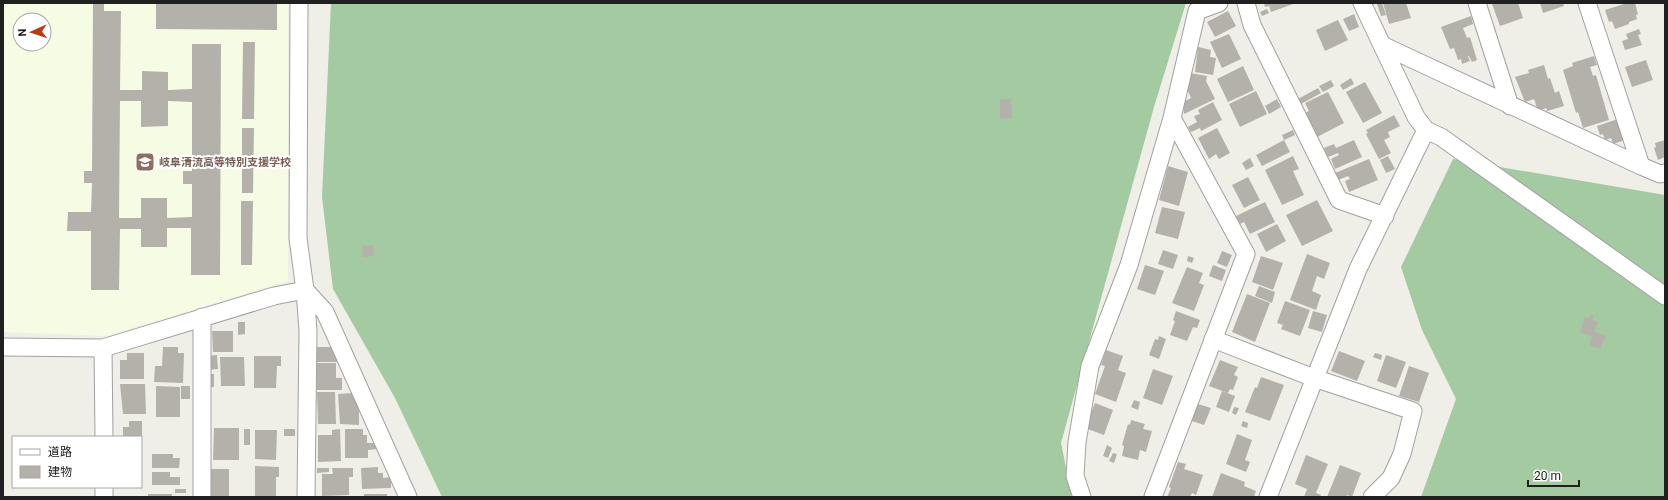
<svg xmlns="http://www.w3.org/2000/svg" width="1668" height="500" font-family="Roboto,'Noto Sans JP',sans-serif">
  <rect width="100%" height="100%" fill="#efeee7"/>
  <path fill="#f6fce4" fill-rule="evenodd" d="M3 3H288V281L106 336 3 332ZM20 20H44V44H20Z"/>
  <path fill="#a4caa1" d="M331 3H1186L1154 107 1061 443 1072 497H442L395 398 333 289 322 197Z
    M1453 159 1665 195V497H1421L1456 399 1422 330 1401 267Z"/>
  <path fill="#b4b1aa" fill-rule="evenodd" d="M93 3H104V11H121L120 90H142V71L168 72V90L192 89V44H221L220 275H191V228H167V247H141V229H120L119 290H91V231H67L68 212H91L92 183H84V171H92ZM120 101H141V127L168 126V101L192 102V171H183V184H192V217L167 218V198H141V218H119Z
    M156 3H277V30L156 29Z
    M1264 3H1296L1271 12 1269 6 1265 7Z
    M1382 3 1386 15 1381 16 1377 4Z
    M1383 3H1406L1411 18 1389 24Z
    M1496 3H1518L1523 18 1500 26 1492 4Z
    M1540 3H1563L1564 6 1543 13Z
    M1627 3H1635L1638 14 1636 15 1637 19 1629 22V24L1615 29 1612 21 1609 22 1605 10Z
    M1267 9 1269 13 1262 16 1260 12Z
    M1228 11 1236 26 1215 37 1207 22Z
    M1354 14 1359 27 1349 31 1343 19Z
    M1471 16 1473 24 1463 28 1467 38 1470 37 1477 60 1472 62 1469 56H1468L1470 61 1462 64 1461 59 1458 60 1454 48 1450 49 1441 27Z
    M1338 20 1348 40 1325 51 1316 30Z
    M1639 29 1641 34 1638 35 1642 45 1625 50 1622 41 1628 39 1626 34Z
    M1229 34 1241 59 1222 68 1210 42Z
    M243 42H255L254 119H242Z
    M1198 47 1211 50 1210 57 1216 58 1213 75 1195 72Z
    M1594 56 1597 65 1590 67 1593 76 1596 75 1609 120 1583 128 1578 112 1576 113 1563 70 1573 66 1572 63Z
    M1646 60 1653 80 1632 87 1625 67Z
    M1544 65 1548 79 1550 78 1555 93 1559 91 1564 106 1547 111 1546 108 1538 111 1534 99 1525 102 1515 77 1529 73 1528 70Z
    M1243 66 1254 90 1228 102 1217 79Z
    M1190 73 1207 76 1206 81 1215 99 1184 114 1183 102 1191 98 1187 89Z
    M1351 78 1354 84 1343 90 1340 85Z
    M1331 80 1334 86 1323 92 1319 86Z
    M1365 82 1382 113 1363 123 1346 92Z
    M1318 88 1321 93 1301 104 1298 99Z
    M1256 91 1267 114 1240 127 1229 104Z
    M1328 92 1344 123 1317 137 1305 113 1309 111 1305 103Z
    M1000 99H1011L1012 118 1000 119Z
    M1277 99 1281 107 1269 114 1265 106Z
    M1213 102 1222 120 1201 131 1200 128 1191 132 1188 127 1197 122 1194 116 1200 114 1198 110Z
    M1394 115 1400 126 1388 132 1390 137 1384 140 1391 153 1379 159 1366 134 1368 133 1366 130Z
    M1618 119 1625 140 1613 144 1611 138 1605 140 1603 134 1600 135 1597 126Z
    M242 128H254L253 193H242Z
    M1217 128 1230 153 1219 159 1216 154 1209 159 1198 138Z
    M1293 130 1295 135 1284 140 1282 135Z
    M1284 140 1290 152 1262 166 1256 155Z
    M1354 140 1362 157 1335 169 1331 159 1339 155 1338 153 1328 157 1324 148 1334 144 1336 148Z
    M1665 140V157L1658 160 1654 148 1656 147 1655 143Z
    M1293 156 1299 169 1293 171 1304 195 1282 205 1265 170Z
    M1388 156 1395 169 1386 173 1380 160Z
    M1250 158 1254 166 1246 170 1242 163Z
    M1369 159 1378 180 1349 192 1345 181 1350 179 1348 176 1338 180 1335 173Z
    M1168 166 1188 172 1179 206 1159 200Z
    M1248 177 1260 200 1244 208 1232 185Z
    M1317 200 1333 231 1302 246 1286 215Z
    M241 201H253L252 265H241Z
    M1265 202 1275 222 1250 234 1244 222 1240 224 1236 216Z
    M1162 207 1185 212 1178 239 1155 233Z
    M1277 224 1286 241 1266 252 1257 234Z
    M373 245 374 256 363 257 362 246Z
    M1163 250 1178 255 1173 269 1158 264Z
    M1222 251 1232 255 1227 267 1217 263Z
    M1307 254 1330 263 1324 279 1317 276 1312 291 1321 295 1316 310 1290 300Z
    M1188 256 1194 258 1192 263 1187 261Z
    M1261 256 1283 263 1273 290 1252 282Z
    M1145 265 1164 271 1155 295 1137 289Z
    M1213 265 1226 270 1222 281 1209 276Z
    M1187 267 1203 273 1199 283 1204 285 1194 311 1172 303Z
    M1259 286 1275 292 1272 303 1255 296Z
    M1247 294 1270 303 1255 342 1232 332Z
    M1285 301 1310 310 1300 336 1281 329 1283 325 1277 323Z
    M1176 311 1200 320 1197 328 1193 327 1187 341 1170 335 1175 321 1173 320Z
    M1313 311 1327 315 1322 332 1308 328Z
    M1591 315 1594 316 1592 320 1598 322 1594 331 1606 336 1600 349 1589 345 1592 337 1580 332 1585 317 1589 318Z
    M238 322H245V334L238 335Z
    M212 331H233V352H213Z
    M1159 336 1166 339 1159 359 1149 355 1155 339 1158 340Z
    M163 347H178V353H184L183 383 154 382 155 366H162Z
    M316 347H332L339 362H316Z
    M1106 350 1123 356 1118 370 1126 373 1116 402 1095 394 1105 366 1101 365Z
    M1339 351 1365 361 1357 381 1331 371Z
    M127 353H144V379H120V360H127Z
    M1375 353 1382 355 1381 360 1373 357Z
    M217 355 218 369 207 370V356Z
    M1386 355 1406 362 1396 388 1377 381Z
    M254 356H281V366H277L276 388H254Z
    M220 357H244L245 386H221Z
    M1220 360 1238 367 1234 375 1238 377 1233 390 1230 389 1228 393 1209 386Z
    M316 363H336V378H342V390H317Z
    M1409 366 1429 373 1419 402 1399 396Z
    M1153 369 1173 376 1162 405 1143 398Z
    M208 374H214V387H208Z
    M1261 377 1284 385 1270 421 1245 412 1255 387 1257 388Z
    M120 384H145L146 414H123Z
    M156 386 180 387V417H156Z
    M181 386H190V399H181Z
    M1222 391 1235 396 1229 412 1216 407Z
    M317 392H335L336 424H318Z
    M353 393 359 409V425L340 424 338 394Z
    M1134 400 1140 402 1138 410 1131 407Z
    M1095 403 1113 410 1104 435 1085 428Z
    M1198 404 1211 408 1204 425 1192 421Z
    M1234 407 1239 408 1236 415 1232 413Z
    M1131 420 1145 424 1143 429 1152 431 1146 452 1140 450 1138 460 1122 456 1124 446 1122 445 1128 424 1130 425Z
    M129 421H142V437H123V427H129Z
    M1243 421 1248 423 1247 428 1241 426Z
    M214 428H239V460H213Z
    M244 429H250V445H244Z
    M284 429H295V436H284Z
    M340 429 341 461 318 462V435H332V430Z
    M345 429H363V435H367V443H376L378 449 368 450V458H345Z
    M255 430H277L276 460 255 459Z
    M1237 434 1252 440 1245 460 1250 462 1246 472 1226 464Z
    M1107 445 1112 448 1108 458 1103 456Z
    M1113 453 1117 454 1114 463 1109 461Z
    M152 454H173V458H180L179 468H152Z
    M1306 455 1328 464 1316 493 1321 495 1320 497H1304L1307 489 1295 484Z
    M1178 462 1186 464 1184 469 1203 475 1196 495 1192 493 1190 497H1167L1171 488 1169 487Z
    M1340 465 1361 473 1352 497 1347 495 1346 497H1327Z
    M255 466 279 467V477H276V496H255Z
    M378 467V473H383V478L391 477V488L362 489 361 468Z
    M317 468H329V472L317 473Z
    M332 468H353V477H349V495L322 496V474H333Z
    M209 469H229V497H209Z
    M152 472H170V477H180V485H152Z
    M1221 473 1245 482 1244 486 1256 491 1254 497H1212Z
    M175 489H186V493H175Z
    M148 494H172V497H148Z
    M364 494H387V497H364Z"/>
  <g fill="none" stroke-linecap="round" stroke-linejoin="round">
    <g stroke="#a1a1a1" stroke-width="19">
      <path id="minor" d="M299 3 298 238 305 290 308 331 306 497
        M1246 3 1252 25 1339 200 1385 216
        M1362 3 1416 117 1426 130 1441 137 1665 296
        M1477 3 1510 106
        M1587 3 1641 166
        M1382 45 1641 166 1660 174 1665 173
        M305 290 325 312 408 497
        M1213 339 1314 378 1413 411 1402 454 1391 478 1372 497
        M3 347 103 348 274 296 305 290
        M103 348 104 437
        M104 487V497
        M202 497V317
        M1082 497 1075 476 1077 442 1090 366 1129 265 1172 118
        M1153 497 1246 254 1172 118 1197 11 1219 3
        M1268 497 1358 269 1426 130"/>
    </g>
    <use href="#minor" stroke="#fff" stroke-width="17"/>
  </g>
  <defs>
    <g id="school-square" transform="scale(1)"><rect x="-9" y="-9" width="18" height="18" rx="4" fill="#8d6e63" stroke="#fff"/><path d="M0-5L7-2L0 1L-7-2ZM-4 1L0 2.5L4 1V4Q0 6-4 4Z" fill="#fff"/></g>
  </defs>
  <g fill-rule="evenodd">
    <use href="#school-square" x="145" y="162"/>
  </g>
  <g text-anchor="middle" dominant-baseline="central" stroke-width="4" stroke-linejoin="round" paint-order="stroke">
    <g font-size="11" font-weight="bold" fill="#785e54" stroke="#fff" text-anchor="start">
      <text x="159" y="162">岐阜清流高等特別支援学校</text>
    </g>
  </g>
  <rect width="1668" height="500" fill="none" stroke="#202020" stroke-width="8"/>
  <rect x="12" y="436" width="130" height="52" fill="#ffffff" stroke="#a6a6a6"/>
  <rect x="20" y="449" width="20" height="6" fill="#ffffff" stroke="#a6a6a6"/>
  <text x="48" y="456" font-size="12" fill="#202020">道路</text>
  <rect x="20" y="466" width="20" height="12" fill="#b4b1aa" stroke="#a6a6a6"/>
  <text x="48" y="476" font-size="12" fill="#202020">建物</text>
  <g transform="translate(32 32) rotate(267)"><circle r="19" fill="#ffffff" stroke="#a6a6a6"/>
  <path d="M0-3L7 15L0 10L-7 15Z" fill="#ba3a16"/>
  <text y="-6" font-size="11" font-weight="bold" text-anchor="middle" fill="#202020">N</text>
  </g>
  <path d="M1528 480v6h51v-6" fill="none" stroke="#202020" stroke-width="2"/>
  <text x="1534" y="480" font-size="12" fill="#202020" stroke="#ffffff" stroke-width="3" paint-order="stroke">20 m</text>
</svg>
